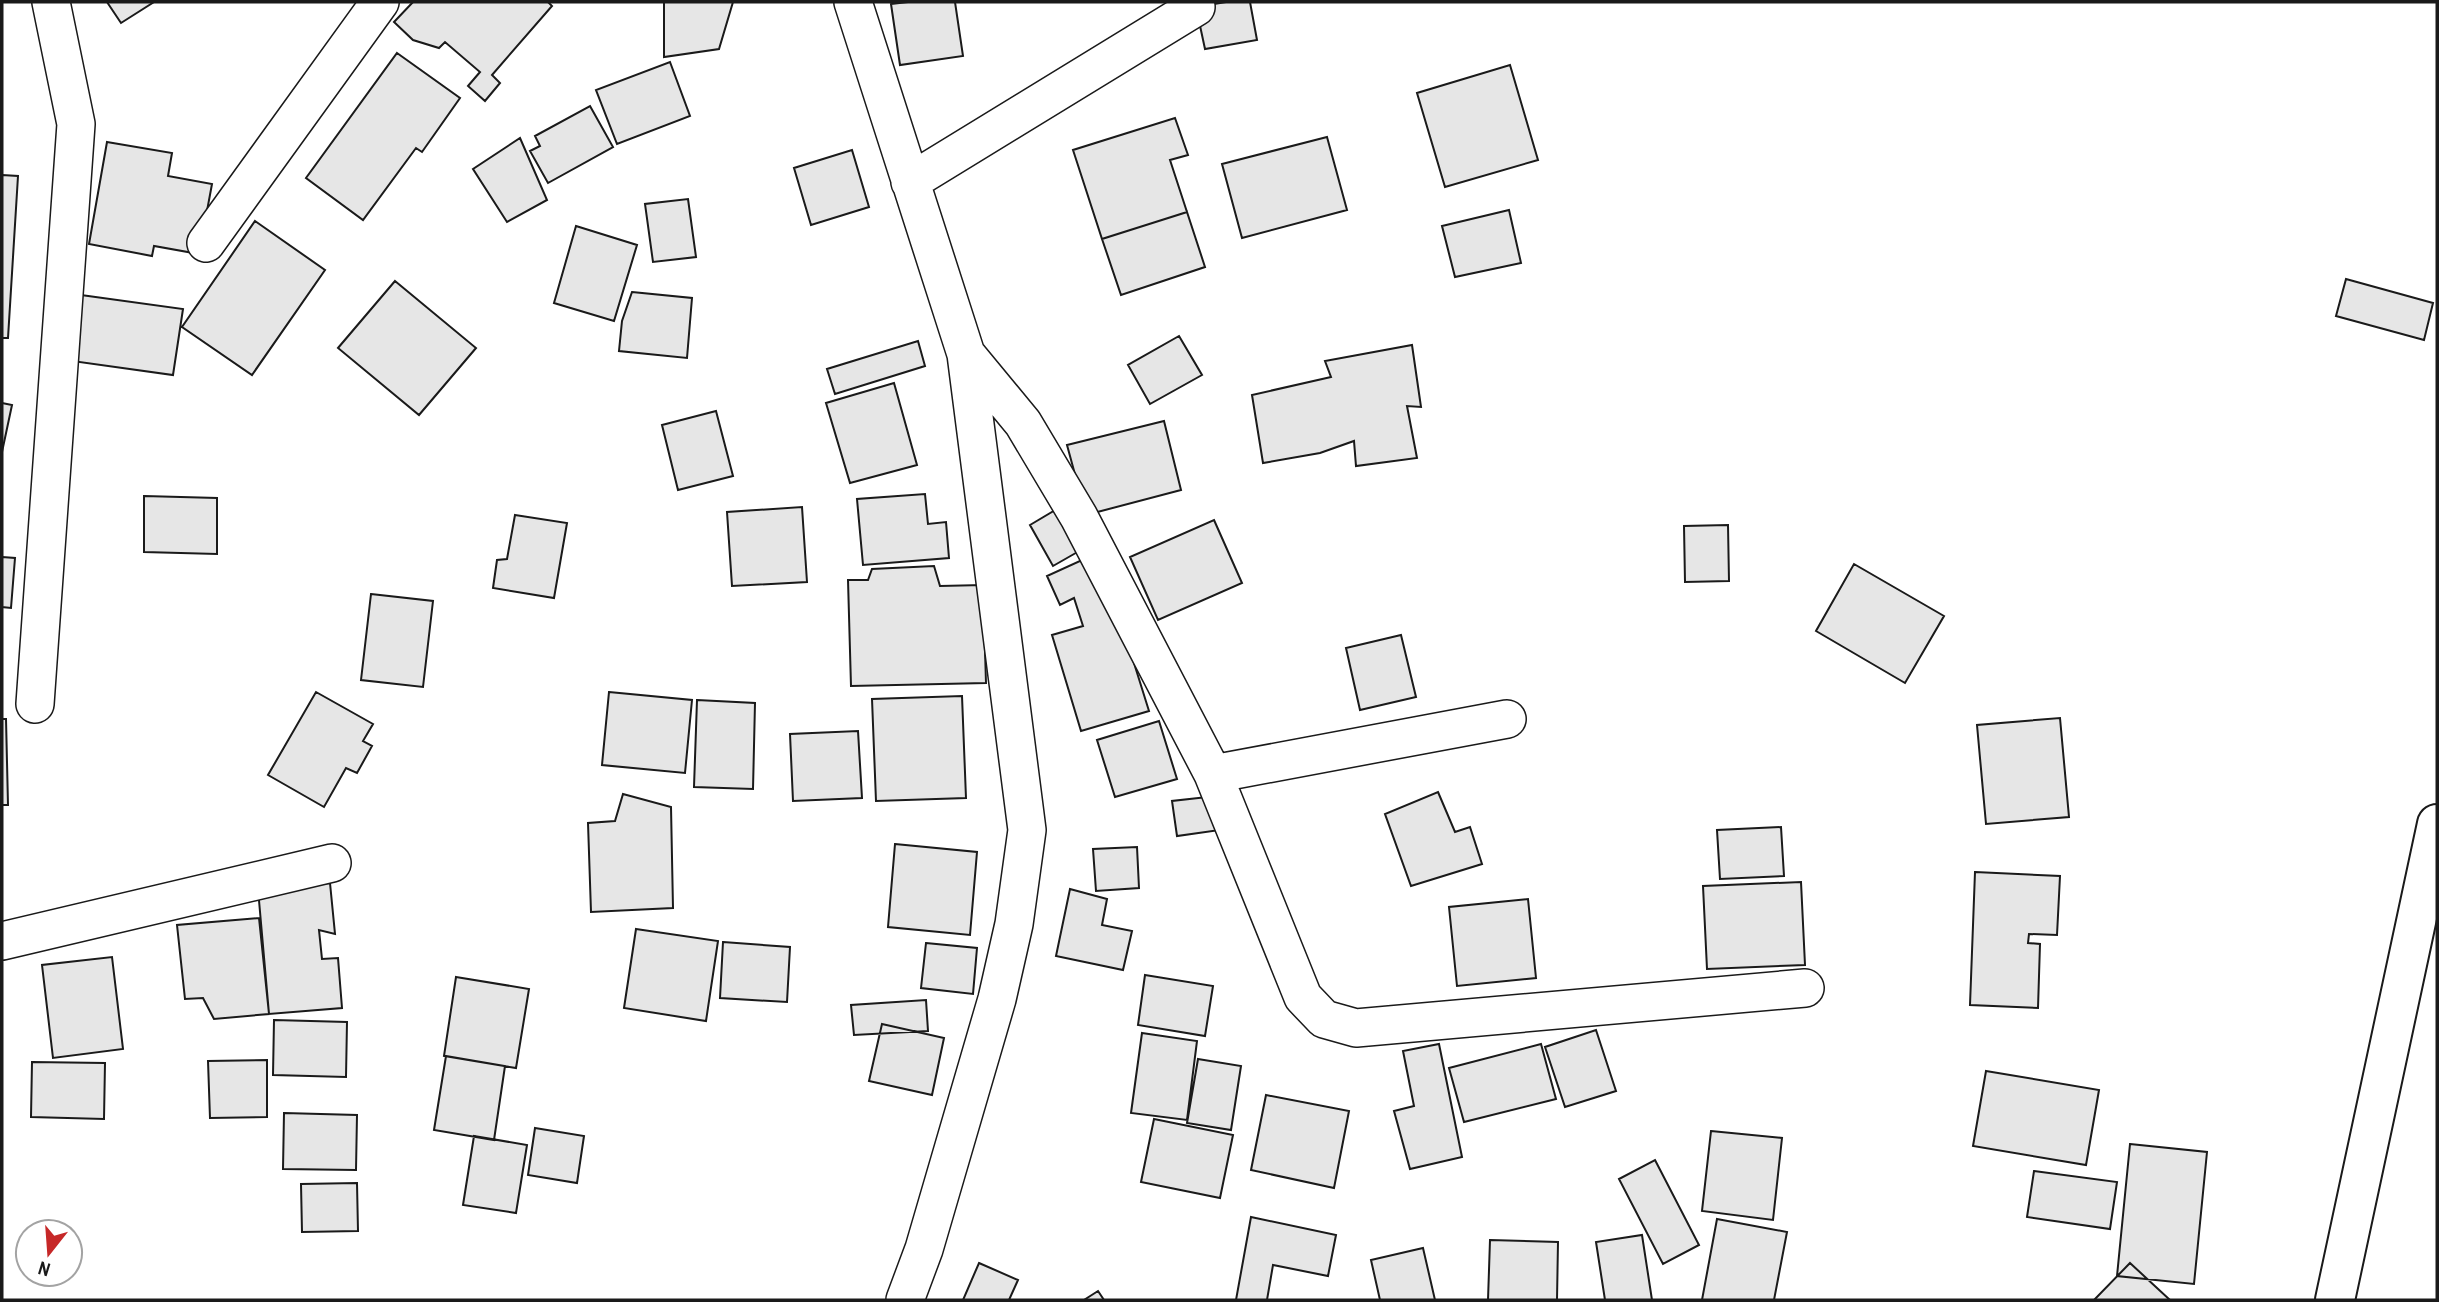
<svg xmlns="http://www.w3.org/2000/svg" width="2439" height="1302" font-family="'Archivo Narrow',sans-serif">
  <rect width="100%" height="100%" fill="#fff"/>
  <path fill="#e6e6e6" stroke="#1a1a1a" stroke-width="2" d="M107 2H154L121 23Z
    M413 2H548L552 6 492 75 500 83 485 101 468 86 480 72 445 42 439 48 413 40 394 22Z
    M664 2H733L719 49 664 57Z
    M908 2H955L963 56 900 65 891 4Z
    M1226 2H1250L1257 40 1205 49 1196 7Z
    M397 53 460 98 422 152 416 148 363 220 306 178Z
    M670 62 690 116 617 144 596 90Z
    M1510 65 1538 160 1445 187 1417 93Z
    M590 106 613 147 548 183 530 151 540 146 535 136Z
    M1175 118 1188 155 1170 160 1187 212 1102 239 1073 150Z
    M1327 137 1347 210 1242 238 1222 164Z
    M520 138 547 200 507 222 473 169Z
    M107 142 172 153 168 176 212 184 199 254 154 246 152 256 89 244Z
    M852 150 869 207 811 225 794 168Z
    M2 175 18 176 8 338H2Z
    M688 199 696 257 653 262 645 204Z
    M1509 210 1521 263 1455 277 1442 226Z
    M1187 212 1205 267 1121 295 1102 239Z
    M255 221 325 270 252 375 182 327Z
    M576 226 637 245 614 321 554 303Z
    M2346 279 2433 303 2424 340 2336 316Z
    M395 281 476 348 419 415 338 348Z
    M632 292 692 298 687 358 619 351 622 321Z
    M81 295 183 309 173 375 72 361Z
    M1179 336 1202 375 1150 404 1128 365Z
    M918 341 925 366 835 394 827 369Z
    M1412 345 1421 407 1407 406 1417 458 1356 466 1354 441 1320 453 1263 463 1252 395 1331 377 1325 361Z
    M894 383 917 465 850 483 826 403Z
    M2 403 12 405 2 452Z
    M716 411 733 476 678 490 662 425Z
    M1164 421 1181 490 1086 515 1067 445Z
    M925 494 928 524 946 522 949 558 863 565 857 499Z
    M144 496 217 498V554L144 552Z
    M802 507 807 582 732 586 727 512Z
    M1057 509 1081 550 1053 566 1030 525Z
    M515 515 567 523 554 598 493 588 497 560 507 559Z
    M1214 520 1242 583 1158 620 1130 557Z
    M1728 525 1729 581 1685 582 1684 526Z
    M1093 555 1108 580 1149 711 1081 731 1052 635 1083 626 1074 598 1060 605 1047 576Z
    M2 557 15 558 11 608 2 607Z
    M1854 564 1944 616 1905 683 1816 631Z
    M934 566 940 586 983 585 986 683 851 686 848 580H868L872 569Z
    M371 594 433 601 423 687 361 680Z
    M1401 635 1416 697 1360 710 1346 648Z
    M316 692 373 724 363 741 372 746 357 773 346 768 324 807 268 775Z
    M609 692 692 700 685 773 602 765Z
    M962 696 966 798 876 801 872 699Z
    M697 700 755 703 753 789 694 787Z
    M2060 718 2069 817 1986 824 1977 725Z
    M2 719H6L8 805H2Z
    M1159 721 1177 779 1115 797 1097 740Z
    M858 731 862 798 793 801 790 734Z
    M1438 792 1455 832 1470 827 1482 864 1411 886 1385 814Z
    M623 794 671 807 673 908 591 912 588 823 615 821Z
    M1216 796 1220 830 1177 836 1172 801Z
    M1781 827 1784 876 1720 879 1717 830Z
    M895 844 977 852 970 935 888 927Z
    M1137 847 1139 888 1096 891 1093 849Z
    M1975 872 2060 876 2057 935 2029 934 2028 943 2040 944 2038 1008 1970 1005Z
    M1801 882 1805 965 1707 969 1703 886Z
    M330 883 335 934 319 930 322 959 338 958 342 1008 269 1014 258 889Z
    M1070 889 1107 899 1102 925 1132 931 1123 970 1056 956Z
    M1528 899 1536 978 1457 986 1449 907Z
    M259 918 269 1014 214 1019 203 998 185 999 177 925Z
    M636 929 718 941 706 1021 624 1008Z
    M723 942 790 947 787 1002 720 998Z
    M926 943 977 948 973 994 921 988Z
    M112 957 123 1049 53 1058 42 965Z
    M1145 975 1213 986 1205 1036 1138 1025Z
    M456 977 529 989 516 1068 444 1056Z
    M926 1000 928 1031 854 1035 851 1005Z
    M274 1020 347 1022 346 1077 273 1075Z
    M882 1024 944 1038 932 1095 869 1081Z
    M1596 1030 1616 1091 1565 1107 1545 1047Z
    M1142 1033 1197 1041 1187 1120 1131 1113Z
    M1439 1044 1462 1157 1410 1169 1394 1111 1414 1106 1403 1051Z
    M1541 1044 1556 1099 1464 1122 1449 1068Z
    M446 1056 505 1066 494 1140 434 1130Z
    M1198 1059 1241 1066 1231 1130 1187 1123Z
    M267 1060V1117L210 1118 208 1061Z
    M32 1062 105 1063 104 1119 31 1117Z
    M1986 1071 2099 1090 2086 1165 1973 1146Z
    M1266 1095 1349 1111 1334 1188 1251 1170Z
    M284 1113 357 1115 356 1170 283 1169Z
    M1154 1119 1233 1135 1220 1198 1141 1182Z
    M535 1128 584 1136 577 1183 528 1175Z
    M1711 1131 1782 1138 1773 1220 1702 1211Z
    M474 1136 527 1145 516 1213 463 1205Z
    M2130 1144 2207 1152 2194 1284 2117 1276Z
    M1655 1160 1699 1245 1663 1264 1619 1179Z
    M2034 1171 2117 1182 2110 1229 2027 1217Z
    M357 1183 358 1231 302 1232 301 1184Z
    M1251 1217 1336 1235 1328 1276 1273 1265 1267 1300H1236Z
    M1717 1219 1787 1232 1774 1300H1702Z
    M1642 1235 1652 1300H1605L1596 1242Z
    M1490 1240 1558 1242 1557 1300H1488Z
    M1423 1248 1435 1300H1380L1371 1260Z
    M979 1263 1018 1280 1009 1300H963Z
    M2130 1263 2170 1300H2094Z
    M1098 1291 1104 1300H1084Z"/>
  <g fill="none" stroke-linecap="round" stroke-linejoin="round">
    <g stroke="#1a1a1a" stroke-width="40">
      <path id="street" d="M853 2 966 354 1023 423 1079 517 1213 774 1303 997 1324 1019 1356 1028 1805 988
        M910 182 1196 7
        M206 243 380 2
        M35 704 76 124 51 2
        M1213 774 1507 719
        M2 941 332 863
        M905 1300 924 1249 997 999 1014 924 1027 830 966 354"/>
    </g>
    <g stroke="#1a1a1a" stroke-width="42">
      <path id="highway" d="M2335 1300 2437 824"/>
    </g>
    <use href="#street" stroke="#fff" stroke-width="37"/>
    <use href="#highway" stroke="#fff" stroke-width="38"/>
  </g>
  <rect width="2439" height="1302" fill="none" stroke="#1a1a1a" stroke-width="7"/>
  <g transform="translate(49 1253) rotate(197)"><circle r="33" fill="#ffffff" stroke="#a3a3a3" stroke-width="2"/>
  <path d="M0-5L12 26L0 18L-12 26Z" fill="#c62828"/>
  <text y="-10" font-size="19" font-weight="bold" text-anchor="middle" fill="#1a1a1a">N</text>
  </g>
</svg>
